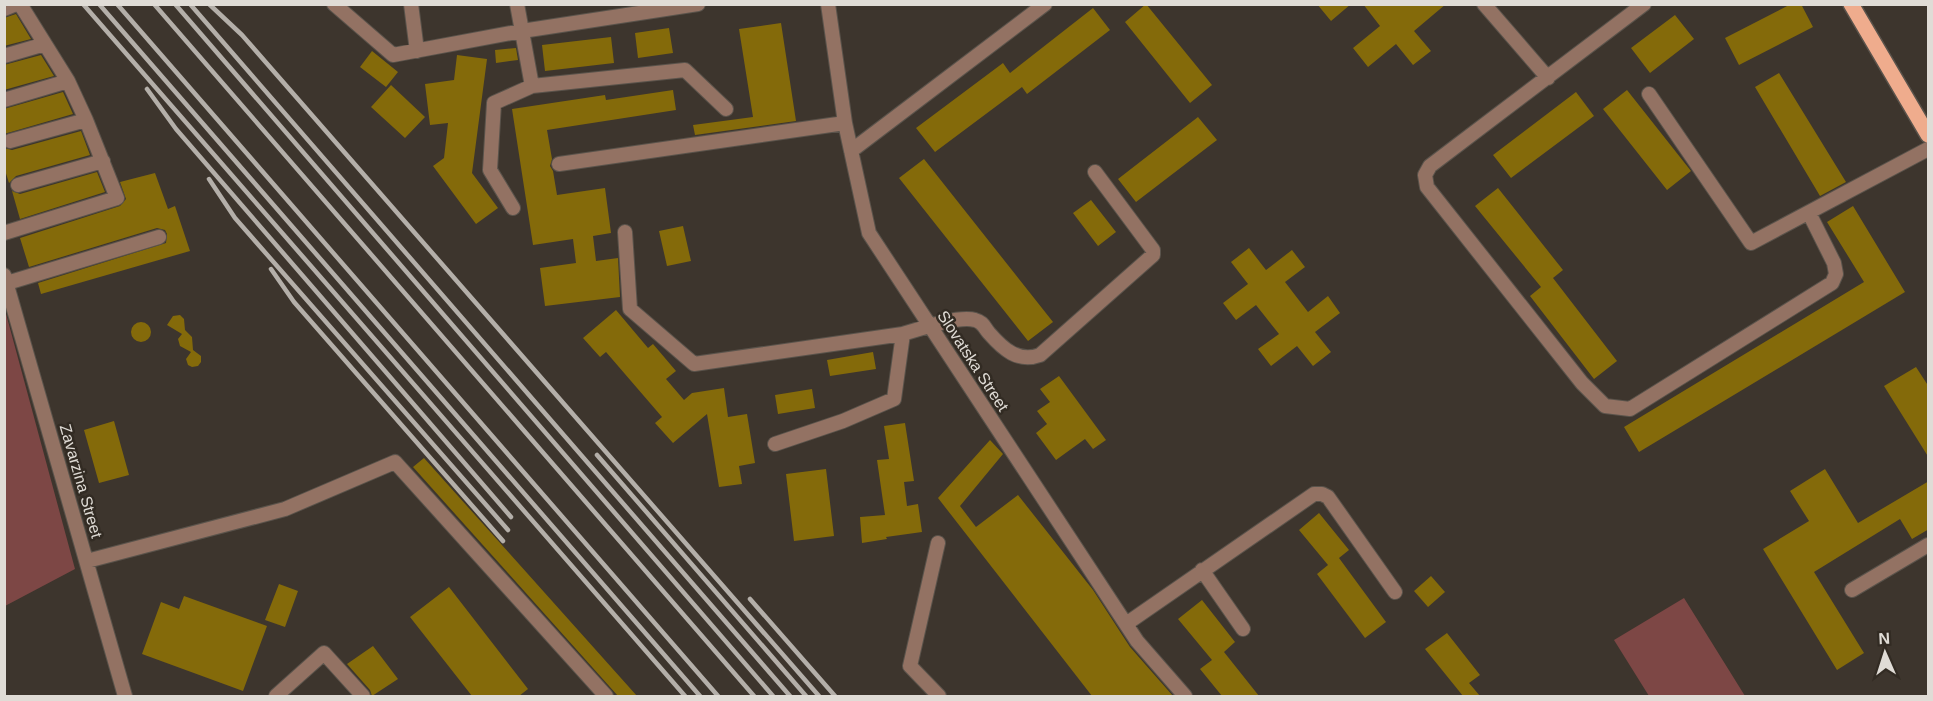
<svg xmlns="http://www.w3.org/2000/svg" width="1933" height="701" font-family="Arial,sans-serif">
  <rect width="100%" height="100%" fill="#3d352d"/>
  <path fill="#7d4745" d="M5 310 75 569 5 606H4Z
    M1684 598 1745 696H1649L1614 640Z"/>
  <path fill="#846a0a" d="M1146 4 1212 85 1190 103 1125 22Z
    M1317 4H1351L1331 21Z
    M1363 4H1446L1414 31 1431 51 1413 65 1396 44 1368 67 1353 48 1380 26Z
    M1791 4H1801L1813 27 1739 65 1725 38Z
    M1093 8 1110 30 1027 94 1022 87 935 152 916 128 1003 63 1010 73Z
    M16 14 31 39 4 46V18Z
    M1675 15 1694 39 1650 73 1631 48Z
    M781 23 796 121 695 135 693 125 753 117 739 29Z
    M669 28 673 53 638 58 635 33Z
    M611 37 614 63 545 71 542 45Z
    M516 48 518 60 496 63 495 50Z
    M372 51 398 72 386 87 360 67Z
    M41 55 54 76 4 90V65Z
    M457 55 487 59 472 173 498 208 476 224 433 166 444 158 448 123 430 125 425 84 454 80Z
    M1779 73 1846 182 1820 196 1755 87Z
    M391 85 425 117 405 138 371 107Z
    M673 90 676 110 547 130 552 159 550 166 553 171 557 195 605 188 611 233 593 236 596 261 618 258 620 297 545 306 540 268 576 263 573 239 533 245 512 109 605 95 606 100Z
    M1627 90 1691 171 1667 190 1603 109Z
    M63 92 73 114 4 134V109Z
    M1576 92 1594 116 1511 178 1493 155Z
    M1198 117 1217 140 1136 202 1118 179Z
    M81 131 90 155 16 176 9 183 4 167V148L12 150Z
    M924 159 1053 322 1028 341 899 178Z
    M97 172 105 192 20 219 12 191 20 194Z
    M155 173 168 209 175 206 190 251 41 294 38 283 166 243 167 234 165 230 157 228 29 267 20 238 120 206 126 199 120 182Z
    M1498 188 1563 270 1553 278 1617 361 1594 379 1530 296 1541 287 1475 206Z
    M1091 200 1116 232 1098 246 1073 213Z
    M1853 206 1905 292 1639 452 1624 427 1864 282 1827 222Z
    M683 226 691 261 667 266 659 231Z
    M1249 248 1266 270 1292 250 1305 267 1285 282 1308 312 1328 296 1340 313 1315 332 1331 352 1313 366 1297 346 1271 366 1258 349 1279 334 1256 305 1236 320 1223 303 1248 284 1231 262Z
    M616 310 648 348 653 344 676 371 666 379 684 400 692 393 724 388 728 417 747 414 755 463 739 466 742 484 719 487 707 414 673 443 655 423 662 417 606 352 600 357 583 338Z
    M180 315 184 319 185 330 192 337 193 350 201 356V362L198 366 192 367 188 365 186 359 191 352 180 346 178 339 182 334 167 325 173 316Z
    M131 332a10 10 0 1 1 20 0a10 10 0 1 1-20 0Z
    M873 352 876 369 830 376 827 360Z
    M1916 367 1929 387V458L1884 386Z
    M1059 376 1106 440 1093 449 1085 439 1056 460 1036 433 1047 424 1037 411 1050 402 1040 389Z
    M812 389 815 408 778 414 775 395Z
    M114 421 129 475 99 483 84 430Z
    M905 423 914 481 904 482 907 506 918 504 922 532 886 537 887 539 862 543 860 517 885 515 877 460 889 459 884 426Z
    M990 440 1003 454 960 506 976 527 1018 495 1093 590 1130 647 1173 696H1092L938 498Z
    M424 458 637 696H618L413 467Z
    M826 469 834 536 794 541 786 474Z
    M1825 469 1858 523 1929 481V529L1912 539 1900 519 1814 572 1864 653 1837 670 1763 549 1809 521 1790 491Z
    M1319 513 1349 550 1339 558 1386 622 1365 638 1317 574 1328 565 1299 530Z
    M1431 576 1445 592 1428 607 1414 591Z
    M279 584 298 591 285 627 265 620Z
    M449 587 528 689 519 696H472L410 617Z
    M184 596 267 626 243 691 142 654 161 602 179 609Z
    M1202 600 1235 642 1224 652 1259 696H1222L1200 669 1212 660 1178 619Z
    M1447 633 1480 675 1469 683 1480 696H1463L1425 649Z
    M373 646 398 679 372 696 370 690 347 664Z"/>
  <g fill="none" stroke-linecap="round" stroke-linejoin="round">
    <g stroke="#5a534b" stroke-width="16">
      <path id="minor" d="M334 4 393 55 522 31 698 4
        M411 4 417 51
        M517 4 532 86 685 70 726 109
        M828 4 845 123 869 233 1137 641 1185 696
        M1484 4 1548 78
        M1644 4 1430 166 1425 175 1427 187 1582 383 1605 406 1630 409 1832 283 1836 274 1834 263 1809 213
        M4 9 16 4
        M4 56 45 44
        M1649 94 1751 243 1928 149
        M4 100 68 81
        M10 141 86 120
        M851 151 1045 4
        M559 164 845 123
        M18 185 103 161
        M513 208 490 170 494 103 532 86
        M625 232 630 309 694 364 903 334C919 329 959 315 975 320 983 322 984 327 989 333 1003 349 1018 363 1040 355L1153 255V250L1095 172
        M4 233 117 198 86 120 68 81 20 4
        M4 275 125 696
        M7 283 159 237
        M775 444 843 421 894 399 903 334
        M938 543 910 666 939 696
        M87 561 285 509 395 462 606 696
        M1202 570 1243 629
        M1852 590 1928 545
        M1126 624 1314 494H1322L1328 497 1395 592
        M276 696 324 653 363 696"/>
    </g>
    <g stroke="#5a534b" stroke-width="18">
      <path id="major" d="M1851 4 1928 135"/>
    </g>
    <use href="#minor" stroke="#937263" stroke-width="14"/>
    <use href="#major" stroke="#efac8d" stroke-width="15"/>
    <path stroke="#b4afa9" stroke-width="4.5" d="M83 4 685 696
      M99 4 700 696
      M117 4 718 696
      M154 4 754 696
      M175 4 773 696
      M190 4 790 696
      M209 4 242 35 819 696
      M147 89 176 129 511 517
      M209 179 235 218 508 530
      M271 269 294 302 503 541
      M597 455 806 696
      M750 599 835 696"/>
  </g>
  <g text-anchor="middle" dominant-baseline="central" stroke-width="5" stroke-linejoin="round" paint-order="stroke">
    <g font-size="16" fill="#e0dcd6" stroke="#322b23">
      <text transform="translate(973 361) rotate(57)">Slovatska Street</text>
      <text transform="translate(81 481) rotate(74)">Zavarzina Street</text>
    </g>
  </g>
  <rect width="1933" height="701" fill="none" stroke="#e0dcd6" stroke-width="12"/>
  <g transform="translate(1885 653) rotate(357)" stroke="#322b23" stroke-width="4.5" paint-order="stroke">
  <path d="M0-4.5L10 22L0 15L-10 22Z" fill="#e0dcd6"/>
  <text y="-9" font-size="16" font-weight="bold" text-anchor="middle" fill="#e0dcd6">N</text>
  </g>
</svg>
